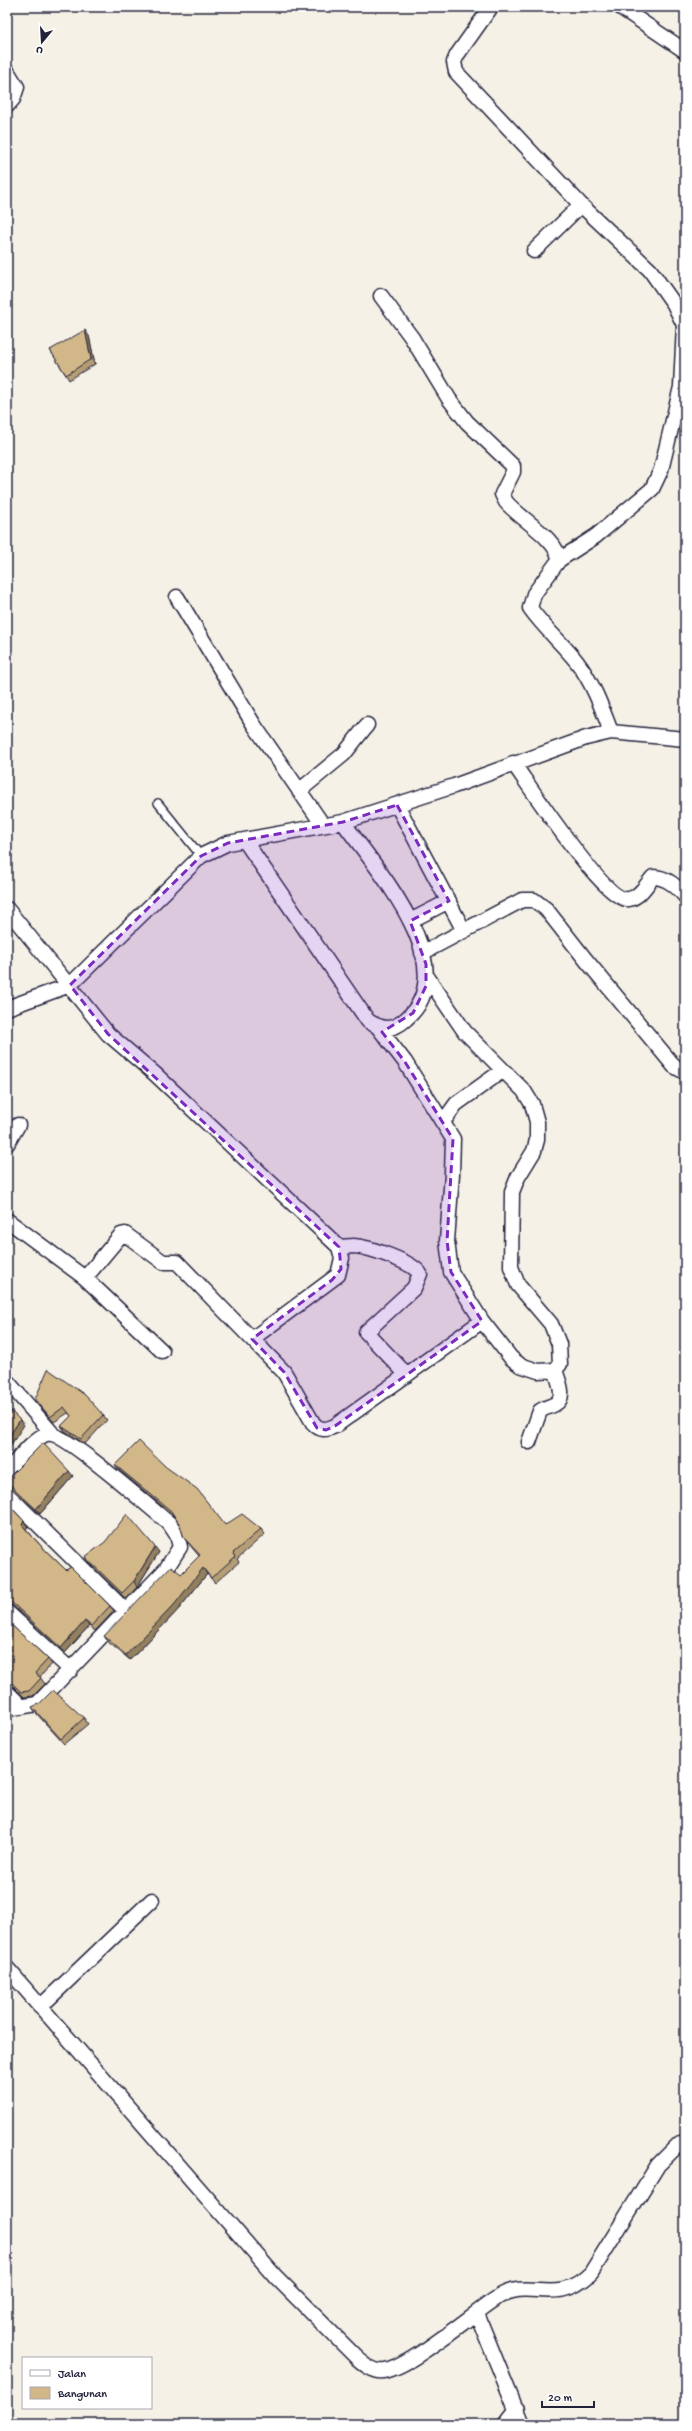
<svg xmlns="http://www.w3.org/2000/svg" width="692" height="2431" font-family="'Gochi Hand',sans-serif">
  <rect width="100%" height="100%" fill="#f6f1e7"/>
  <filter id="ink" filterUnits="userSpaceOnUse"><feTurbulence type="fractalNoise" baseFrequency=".025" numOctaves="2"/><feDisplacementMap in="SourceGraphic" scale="8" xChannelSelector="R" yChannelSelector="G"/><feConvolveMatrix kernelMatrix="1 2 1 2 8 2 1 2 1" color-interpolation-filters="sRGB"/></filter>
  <g filter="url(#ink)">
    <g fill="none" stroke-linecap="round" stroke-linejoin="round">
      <g stroke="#22223b" stroke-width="10">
        <path id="lane" d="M158 803 201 856"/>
      </g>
      <g stroke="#22223b" stroke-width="17">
        <path id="street" d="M491 7 457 55 454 62 456 72 581 205 650 270 674 304 684 325 681 387 661 470 652 489 596 536 559 560
          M620 7 685 51
          M7 71 17 87 13 99 7 106
          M534 251 581 205
          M381 296 412 338 449 399 467 422 513 466V472L502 494 506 502C519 518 559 540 559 560L534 594 530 608C544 628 562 643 577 662 593 683 602 708 611 732
          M177 597 254 725 323 825
          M513 763C529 785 606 904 629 899 640 897 646 885 653 877 667 877 677 887 685 896
          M299 791 344 754 367 725
          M397 805 464 931
          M245 841 368 1021C382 1030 393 1031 406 1019 466 968 374 866 343 822
          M7 909 108 1034 155 1074 339 1247 342 1258 338 1275 252 1339
          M410 921 449 901
          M422 953 522 900H534L546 909 586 960 674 1066 685 1072
          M7 1008 70 985 201 856 228 843 343 822 454 786 586 738 611 732 685 739
          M378 1027 405 1062 453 1139 452 1174 447 1241 451 1272 482 1321 511 1358 520 1365 538 1371 555 1370 560 1364 559 1344 551 1324 518 1285 511 1267 512 1192 518 1177 534 1151 537 1140V1122L532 1104 524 1091 465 1032 426 975
          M443 1122 456 1104 502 1071
          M7 1144 18 1125
          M7 1220 85 1278 162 1351
          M339 1247C344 1247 349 1246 354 1246 369 1247 413 1262 420 1274L414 1288 366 1332 407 1375
          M85 1278 121 1235 125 1234 163 1262H177L284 1372 313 1423C320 1431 326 1430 335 1426L482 1321
          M7 1381 52 1433
          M529 1442 540 1411C545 1407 550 1407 555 1404 567 1398 558 1379 555 1370
          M7 1472C16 1462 34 1437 47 1434 63 1430 151 1509 169 1523L177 1535 180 1547 166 1569 37 1704 7 1709
          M7 1494 125 1610
          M7 1612 71 1670
          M7 1692 22 1707
          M7 1968 275 2276 358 2359C364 2364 371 2370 379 2371 401 2376 478 2309 500 2296 530 2278 557 2307 591 2273L658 2165 680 2143 685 2145
          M40 2007 152 1900
          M477 2314 522 2424
          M505 2424 517 2409"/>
      </g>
      <use href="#lane" stroke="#fff" stroke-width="7"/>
      <use href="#street" stroke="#fff" stroke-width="14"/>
    </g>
    <path fill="#b59d75" stroke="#22223b" d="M89 336 95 364 69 380 50 350Z
      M35 1399 103 1415 107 1420 85 1444 65 1431 61 1426 71 1416 68 1413 54 1422 39 1405Z
      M115 1465 225 1525 261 1529 265 1534 237 1559 239 1562 215 1583 207 1574 178 1610 130 1660 108 1642 104 1636 181 1574 199 1556 188 1543 184 1538 180 1525 174 1516 119 1470Z
      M73 1476 40 1514 9 1486 7 1482V1479Z
      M7 1503 24 1521 28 1527 26 1529 42 1547 66 1570 110 1606 114 1611 95 1631 89 1626 65 1653 13 1606 8 1604H7Z
      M159 1552 137 1587 126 1599 88 1562 85 1557Z
      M7 1621 48 1659 52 1664 40 1677 45 1684 33 1696 24 1697 13 1686 7 1684Z
      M32 1707 84 1718 88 1724 64 1744 36 1713Z"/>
    <path fill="#93805f" stroke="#22223b" d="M85 330 89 336 95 364 91 359Z
      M20 1420 24 1425 7 1451V1439Z
      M69 1471 73 1476 40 1514 36 1509Z
      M24 1521 28 1527 25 1530 22 1525Z
      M155 1547 159 1552 137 1587 134 1581Z
      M203 1568 207 1574 178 1610 130 1660 126 1655Z
      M85 1621 89 1626 65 1653 61 1648Z"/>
    <path fill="#d2b788" stroke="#22223b" d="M85 330 91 359 66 375 50 350Z
      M48 1369 85 1395 103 1415 81 1439 61 1426 71 1416 64 1407 50 1417 35 1399Z
      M7 1407 20 1420 7 1439Z
      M139 1441 166 1467 197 1489 225 1525 242 1514 261 1529 233 1553 235 1557 211 1578 203 1568 174 1605 126 1655 104 1636 171 1566 181 1574 200 1555 184 1538 180 1525 171 1511 115 1465Z
      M43 1443 69 1471 36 1509 7 1482V1479Z
      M7 1503 24 1521 22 1525 42 1547 66 1570 71 1567 110 1606 91 1626 85 1621 61 1648 9 1600 7 1599Z
      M127 1514 155 1547 134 1581 122 1593 85 1557 105 1542Z
      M7 1621 48 1659 35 1673 41 1678 29 1691 21 1692 9 1680H7Z
      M53 1690 84 1718 61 1739 32 1707 39 1704Z"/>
  </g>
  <path fill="#7b2cbf" fill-opacity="0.2" stroke="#7b2cbf" stroke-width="3" stroke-dasharray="8 5" stroke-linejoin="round" d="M397 805 449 901 410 921 426 964V986L413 1013 382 1032 405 1062 453 1139 447 1241 451 1272 482 1321 335 1426 326 1430 317 1428 284 1372 252 1339 332 1280 341 1269 339 1247 108 1034 70 985 201 856 228 843 343 822Z"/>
  <rect width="692" height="2431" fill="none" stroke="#fff" stroke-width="24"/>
  <rect x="12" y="12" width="668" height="2407" fill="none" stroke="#22223b" stroke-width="1.5" filter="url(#ink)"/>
  <rect x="22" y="2357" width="130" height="52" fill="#ffffff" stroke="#a7a7b1"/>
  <rect x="30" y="2370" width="20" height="6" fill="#ffffff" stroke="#a7a7b1"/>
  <text x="58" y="2377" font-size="12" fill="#22223b">Jalan</text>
  <rect x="30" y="2387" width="20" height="12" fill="#d2b788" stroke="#a7a7b1"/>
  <text x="58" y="2397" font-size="12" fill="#22223b">Bangunan</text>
  <g transform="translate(42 42) rotate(198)" stroke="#ffffff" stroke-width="3" paint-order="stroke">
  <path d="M0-3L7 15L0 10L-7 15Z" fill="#22223b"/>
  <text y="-6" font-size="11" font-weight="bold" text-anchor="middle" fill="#22223b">U</text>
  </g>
  <path d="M542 2401v6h52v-6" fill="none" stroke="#22223b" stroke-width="2"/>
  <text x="548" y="2401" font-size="12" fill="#22223b" stroke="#ffffff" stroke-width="3" paint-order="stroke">20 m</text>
</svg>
